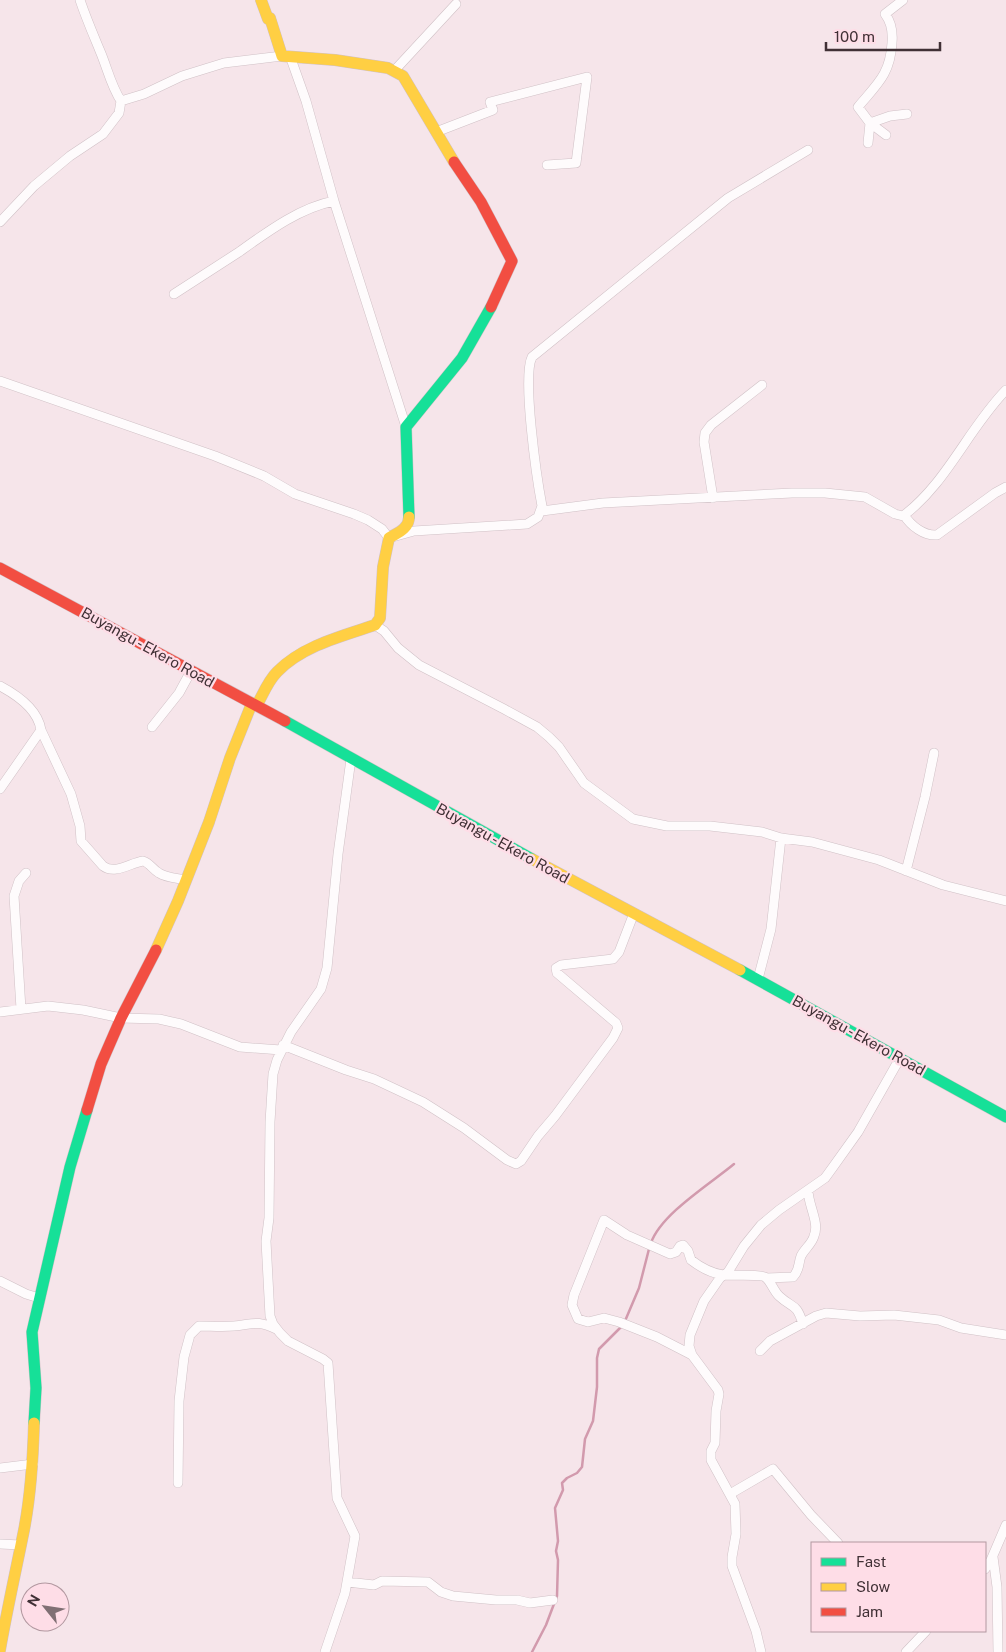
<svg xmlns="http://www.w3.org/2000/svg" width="1006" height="1652" font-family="'Public Sans',sans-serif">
  <rect width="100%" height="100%" fill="#f6e5ea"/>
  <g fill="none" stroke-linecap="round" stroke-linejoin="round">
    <path stroke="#d29aad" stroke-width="2.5" d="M651 1243C661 1214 710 1184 734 1164
      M625 1321 639 1288 649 1249
      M532 1652 546 1625 557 1596 558 1560 556 1551 558 1541 555 1508 563 1490 562 1483 567 1478 577 1473 582 1467 585 1439 593 1421 597 1387V1358L599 1349 622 1326"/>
    <g stroke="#d0c1c6" stroke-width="10">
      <path id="street" d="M80 0C86 18 93 34 100 51 107 67 111 86 121 101
        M394 71 456 4
        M870 123 890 116 907 114
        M436 132 493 110 490 102 587 77 576 163 547 165
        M886 135 870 123 858 107C877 84 890 75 892 43 893 32 892 23 885 14L903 0
        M868 143 870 123
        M334 201 406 427
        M0 222 34 186 70 156 103 134 119 113 121 101 144 94 182 76 224 63 282 56
        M174 294C196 280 217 266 239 252 267 232 299 208 334 201L306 101 290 56
        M0 381 215 456 264 476 295 494 354 514 368 520 382 529 389 538 414 531 527 524 538 517 542 506C537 480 522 377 532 357L728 198 808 150
        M713 498 704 442 705 433 711 425 762 385
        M542 511 603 503 792 493H825L865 497 895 514 903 516C947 483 968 429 1006 390
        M904 515C911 526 924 536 937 535L995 493 1006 487
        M375 625 384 631 398 648 419 665 504 709 537 727 549 737 559 747 584 783 633 819 667 826H710L762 832 781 838 812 842 879 860 943 885 1006 901
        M0 686C17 695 38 710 41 730L0 789
        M152 727 179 693 191 671
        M41 730 71 794 80 826 81 841 103 866C115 875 130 863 143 861 150 863 152 869 159 873 167 878 177 878 186 880
        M906 871 925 797 934 753
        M758 979 771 929 781 838
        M21 1009 14 896 19 881 26 873
        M0 1012 48 1006 83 1010 121 1018 159 1019 181 1024 240 1047 281 1050
        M283 1045 346 1070 374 1079 423 1102 464 1128 507 1160 516 1164 521 1161 538 1136 555 1116 613 1038 618 1028 616 1023 557 973 556 968 561 965 613 959 619 952 634 913
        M767 1278 793 1277C800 1270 798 1264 801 1256 805 1248 812 1244 814 1236 820 1223 808 1205 808 1190
        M0 1281 26 1294 39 1298
        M760 1351 770 1341 816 1316 826 1313 860 1316 894 1315 939 1320 961 1328 1006 1335
        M692 1355 657 1337 619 1322 604 1318 588 1322 578 1319 572 1305 574 1295 604 1220 627 1235 670 1254 676 1252 680 1246 683 1245 688 1251 691 1260C700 1267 711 1273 723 1275 731 1276 760 1274 765 1277 771 1281 773 1290 779 1296 793 1309 796 1302 803 1324
        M0 1468 33 1464
        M178 1483 179 1401 184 1357 190 1335 199 1326C210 1326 223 1327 234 1326 254 1324 257 1320 276 1329
        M730 1494 773 1469 811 1515 838 1543
        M0 1544 21 1545
        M993 1557 997 1587 998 1652
        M985 1569 991 1560 1006 1525
        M347 1582 374 1585 382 1581 428 1582 441 1592 453 1596 496 1600H517L530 1603 553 1600
        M325 1652 345 1593 355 1536 337 1498 328 1363 323 1359 288 1341 280 1333 273 1324 270 1316 266 1241 269 1218 270 1122 273 1074 277 1060 291 1032 321 989 327 968 338 854 351 759
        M761 1652 756 1631 732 1566V1557L736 1534 735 1504 711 1460V1451L715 1443 716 1411 719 1394 718 1390 692 1355 689 1346 690 1335 704 1301 720 1278 728 1272 744 1246 761 1225 779 1210 825 1178 833 1167 858 1132 900 1058
        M906 1652 926 1631"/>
    </g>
    <g stroke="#d0c1c6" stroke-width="12">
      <path id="fast" d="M409 517 406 427 462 358 491 307
        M285 721 532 859
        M740 970 1006 1117
        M34 1423 36 1388 32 1332 70 1167 87 1110"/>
    </g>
    <g stroke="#d0c1c6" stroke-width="12">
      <path id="slow" d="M261 0 268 19 270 18 282 56 335 60 388 68 403 76 454 162
        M257 705C263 694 268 681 277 672 302 646 342 636 375 625L380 618 383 567 389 538C397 533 409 529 409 517
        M532 859 740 970
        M156 950 178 901 209 822 230 758 252 703
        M0 1650C7 1610 16 1570 24 1530 31 1494 33 1459 34 1423"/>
    </g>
    <g stroke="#d0c1c6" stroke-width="12">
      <path id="jam" d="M454 162 481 202 512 261 491 307
        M0 568 285 721
        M87 1110 101 1064 121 1018 156 950"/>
    </g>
    <use href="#street" stroke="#fefbfc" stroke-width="9"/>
    <use href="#fast" stroke="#16e098" stroke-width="11"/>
    <use href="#slow" stroke="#ffcf43" stroke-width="11"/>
    <use href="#jam" stroke="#f24e42" stroke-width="11"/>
  </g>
  <g text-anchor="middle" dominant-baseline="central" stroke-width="4.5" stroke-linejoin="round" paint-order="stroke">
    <g font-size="15" fill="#403035" stroke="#fedde7">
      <text transform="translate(148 647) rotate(29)">Buyangu - Ekero Road</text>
      <text transform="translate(503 843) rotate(29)">Buyangu - Ekero Road</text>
      <text transform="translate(859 1035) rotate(29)">Buyangu - Ekero Road</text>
    </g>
  </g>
  <rect x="811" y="1542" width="175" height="90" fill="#fedde7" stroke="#b298a0"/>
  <rect x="821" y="1558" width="25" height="8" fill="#16e098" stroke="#b298a0"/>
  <text x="856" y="1567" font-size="15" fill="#403035">Fast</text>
  <rect x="821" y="1583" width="25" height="8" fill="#ffcf43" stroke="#b298a0"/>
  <text x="856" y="1592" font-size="15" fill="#403035">Slow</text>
  <rect x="821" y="1608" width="25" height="8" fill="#f24e42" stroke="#b298a0"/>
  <text x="856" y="1617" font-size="15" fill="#403035">Jam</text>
  <g transform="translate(45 1607) rotate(300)"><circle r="24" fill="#fedde7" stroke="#b298a0"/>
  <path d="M0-4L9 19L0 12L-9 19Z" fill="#806f74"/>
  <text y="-8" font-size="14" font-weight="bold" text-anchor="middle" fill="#403035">N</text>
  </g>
  <path d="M826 42v8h114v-8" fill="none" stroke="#403035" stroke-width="2.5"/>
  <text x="834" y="42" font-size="15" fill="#403035" stroke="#fedde7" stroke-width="4" paint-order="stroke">100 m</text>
</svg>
